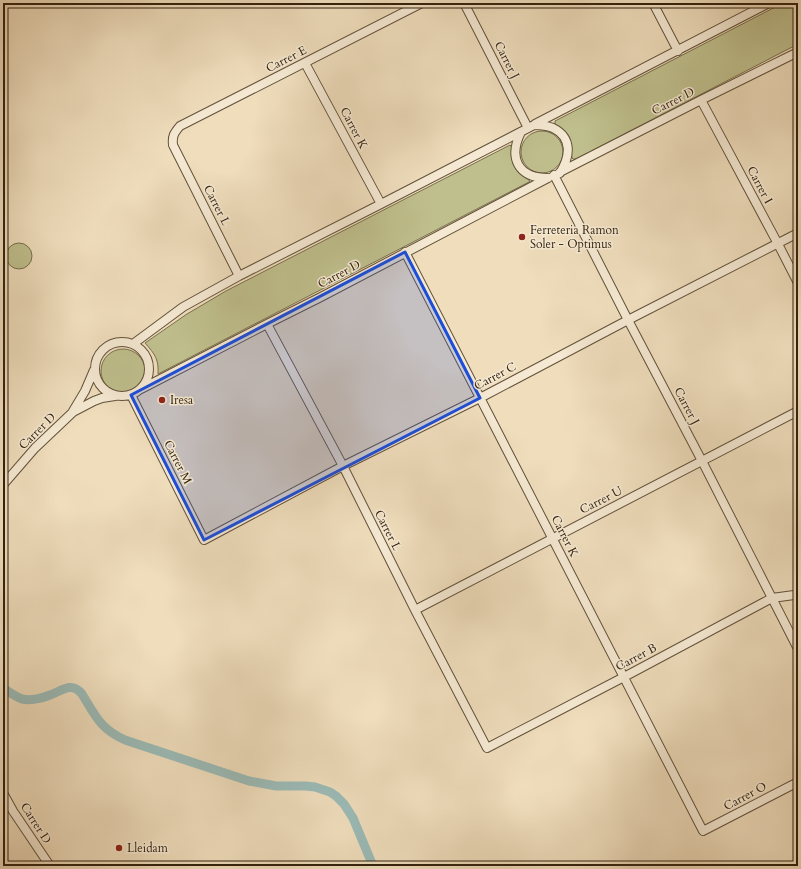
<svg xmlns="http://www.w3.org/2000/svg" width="801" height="869" font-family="Cardo,serif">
  <rect width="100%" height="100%" fill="#efddbc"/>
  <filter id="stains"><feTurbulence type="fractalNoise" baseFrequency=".005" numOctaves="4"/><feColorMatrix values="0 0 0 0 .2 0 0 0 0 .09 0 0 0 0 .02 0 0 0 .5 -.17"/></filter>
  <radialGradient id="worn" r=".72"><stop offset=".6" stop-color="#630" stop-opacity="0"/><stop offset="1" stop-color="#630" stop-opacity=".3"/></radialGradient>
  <path fill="#bfbf8d" stroke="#79704e" d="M783 3H798V44L576 159H573L572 158 571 150 555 125V121Z
    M521 152a21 21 0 1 1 42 0a21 21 0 1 1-42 0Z
    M510 145 512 147C511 162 515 172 529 180L530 182H529L158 374C159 360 155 354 145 343L187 314 226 291Z
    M6 256a13 13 0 1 1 26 0a13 13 0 1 1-26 0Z
    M101 371a22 22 0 1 1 44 0a22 22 0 1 1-44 0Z"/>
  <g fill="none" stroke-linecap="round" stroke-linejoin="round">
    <path stroke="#9bbbb7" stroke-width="9" d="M3 688C9 692 16 697 22 699 31 701 43 698 50 695 62 691 71 681 82 694 95 715 100 729 125 740L249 781 276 786H306L315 787 330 792 336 796 344 804 353 818 373 866"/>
    <g stroke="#62513a" stroke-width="10">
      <path id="minor" d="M464 3 528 128
        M653 3 678 51
        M305 63 381 204
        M701 100 778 244 798 283
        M535 124 769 3
        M521 132C508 158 518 178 548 178
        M560 172 701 100 798 52
        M554 175 628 320 702 461 798 649
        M405 252 703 831 798 782
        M239 276 173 145C172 136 174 133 180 126L422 3
        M267 324 343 466 415 610 487 748 624 677 772 598 794 595 798 593
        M95 369a27 27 0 1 1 54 0a27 27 0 1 1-54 0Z
        M133 344 183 307 239 276 381 204 534 125C541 125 548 126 553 128 573 138 570 157 560 173
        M141 389 267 324 319 298 548 178
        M131 395 204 540 343 466 480 398 628 320 798 233
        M73 411 85 391 94 370
        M3 485 35 448 73 412 94 401 102 398 115 396
        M415 610 798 411
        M3 793 13 811 50 866"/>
    </g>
    <use href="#minor" stroke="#f5e9d3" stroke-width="8"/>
  </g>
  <path fill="#1d4ed8" fill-opacity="0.2" stroke="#1d4ed8" stroke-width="3" stroke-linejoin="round" d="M405 252 480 398 204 540 131 395Z"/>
  <g fill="#8f2418" stroke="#f5e9d3" stroke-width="1.5">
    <circle cx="522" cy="237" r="4"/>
    <circle cx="162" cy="400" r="4"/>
    <circle cx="119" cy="848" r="4"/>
  </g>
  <g text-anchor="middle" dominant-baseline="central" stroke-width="3" stroke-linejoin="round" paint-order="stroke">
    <g font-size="12" fill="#33220e" stroke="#f5e9d3">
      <text transform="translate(286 59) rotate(-27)">Carrer E</text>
      <text transform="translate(507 60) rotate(63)">Carrer J</text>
      <text transform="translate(673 101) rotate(-27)">Carrer D</text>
      <text transform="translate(354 128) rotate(62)">Carrer K</text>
      <text transform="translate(760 185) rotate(62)">Carrer I</text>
      <text transform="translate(217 205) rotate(63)">Carrer L</text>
      <text transform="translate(339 274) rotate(-28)">Carrer D</text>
      <text transform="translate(495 376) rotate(-28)">Carrer C</text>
      <text transform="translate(687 406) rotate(62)">Carrer J</text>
      <text transform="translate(37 431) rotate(-45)">Carrer D</text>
      <text transform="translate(178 462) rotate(63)">Carrer M</text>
      <text transform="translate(601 500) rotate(-27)">Carrer U</text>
      <text transform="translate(388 530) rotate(63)">Carrer L</text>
      <text transform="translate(565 536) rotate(63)">Carrer K</text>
      <text transform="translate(636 657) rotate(-28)">Carrer B</text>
      <text transform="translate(745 796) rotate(-28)">Carrer O</text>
      <text transform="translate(36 823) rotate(57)">Carrer D</text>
    </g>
    <g font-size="12" fill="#33220e" stroke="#f5e9d3" text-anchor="start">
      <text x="530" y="230">Ferreteria Ramon<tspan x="530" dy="14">Soler - Optimus</tspan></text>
      <text x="170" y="400">Iresa</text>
      <text x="127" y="848">Lleidam</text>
    </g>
  </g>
  <rect width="801" height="869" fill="none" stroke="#efddbc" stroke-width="16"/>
  <rect x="4" y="4" width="793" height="861" fill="none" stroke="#33220e" stroke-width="2"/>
  <rect x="8" y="8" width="785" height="853" fill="none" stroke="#33220e"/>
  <rect width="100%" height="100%" filter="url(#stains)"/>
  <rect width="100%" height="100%" fill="url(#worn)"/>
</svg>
